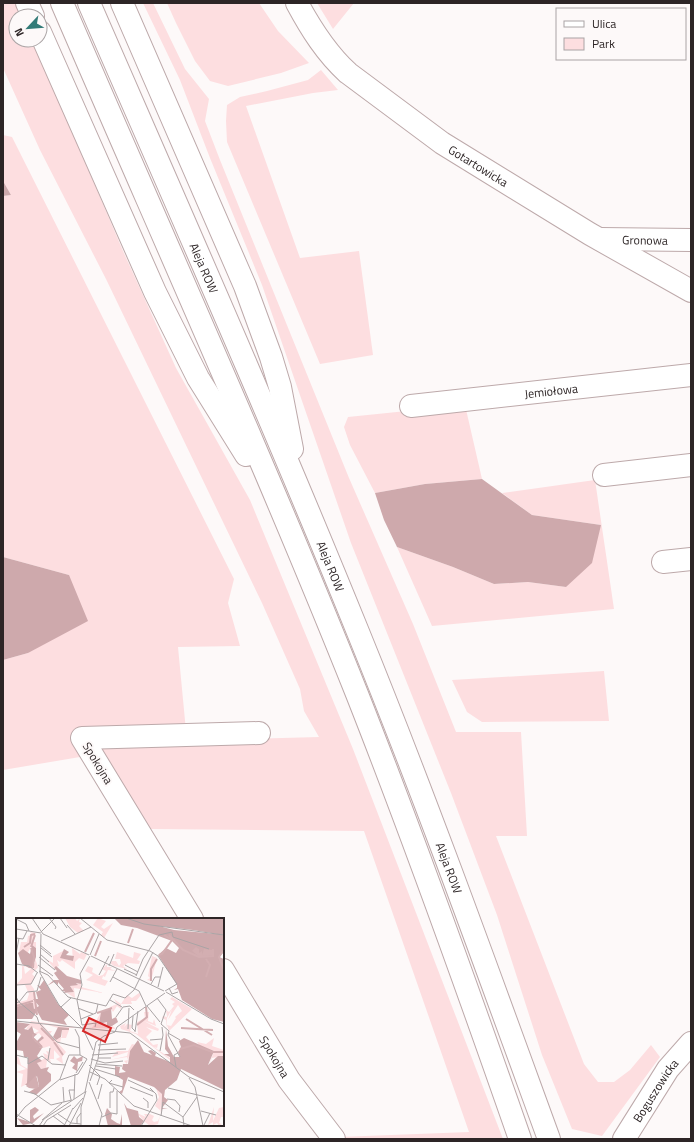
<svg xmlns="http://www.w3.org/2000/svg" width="694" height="1142" font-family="'Titillium Web',sans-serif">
  <rect width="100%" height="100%" fill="#fdf9f9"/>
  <path fill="#fddee0" d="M3 3H17L22 16H16V40H33L123 251 176 368 250 500 353 749 503 1139H340L339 1137 469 1132 364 831 151 829 97 753 102 743 319 737 304 711 300 689 262 603 106 279 40 150 3 68Z
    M143 3H153L185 69 209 99 205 121 220 160 349 478 413 624 456 732H521L527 836H496L584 1064 598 1082H614L630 1070 651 1045 660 1057 602 1136 572 1129 542 1055 497 915 451 793 351 543 262 285 210 158 180 80Z
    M167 3H259L278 31 309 63 281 73 228 86 210 81 195 61 176 23Z
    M317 3H354L333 29Z
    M321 70 338 90 313 93 246 106 300 258 359 251 373 355 320 364 227 142 226 121 227 105 240 97 267 91 308 80Z
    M3 135 12 137 234 579 228 603 240 646 178 647 186 731 81 730 80 757 3 770V660L28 653 69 575 3 557V196L11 195 3 181Z
    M465 405 482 479 425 484 375 493 350 445 344 427 348 417Z
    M595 480 614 609 432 626 397 547 453 567 494 584 528 582 566 587 601 525 532 515 502 493Z
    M604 671 609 721 482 722 467 712 452 680Z"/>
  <path fill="#cea9ac" d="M3 181 11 195 3 196Z
    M482 479 532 515 601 525 592 563 566 587 528 582 494 584 453 567 397 547 384 520 375 493 425 484Z
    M3 557 69 575 88 621 28 653 3 660Z"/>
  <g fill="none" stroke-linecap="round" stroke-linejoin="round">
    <g stroke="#bda9aa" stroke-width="24">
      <g id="minor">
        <path id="s1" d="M297 3C311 29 326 53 348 73L442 143 590 234 691 291"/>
        <path id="s2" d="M600 239 691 240"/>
        <path id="s3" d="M411 406 691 375"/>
        <path d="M604 475 691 465"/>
        <path d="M663 562 691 559"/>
        <path d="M192 919 82 738 259 733"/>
        <path id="s4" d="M223 970 289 1080 334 1139"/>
        <path id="s5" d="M624 1139 668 1069 691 1043"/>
      </g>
    </g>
    <g stroke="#bda9aa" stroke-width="24">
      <g id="major">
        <path d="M27 3 33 16"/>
        <path d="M62 3C161 233 264 461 357 694 415 841 468 990 520 1139"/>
        <path id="s6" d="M89 3C180 212 272 420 358 632 426 799 487 969 549 1139"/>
        <path d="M122 3 245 286 271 357 280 387 292 449"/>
        <path d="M40 32 155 292 198 378 246 455"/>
      </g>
    </g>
    <use href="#minor" stroke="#fff" stroke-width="22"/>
    <use href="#major" stroke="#fff" stroke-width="22"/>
  </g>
  <g text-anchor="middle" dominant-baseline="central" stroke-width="4" stroke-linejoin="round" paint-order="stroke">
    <g font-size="12" fill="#2d2526" stroke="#fdf9f9">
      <text stroke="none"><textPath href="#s1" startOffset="247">Gotartowicka</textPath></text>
      <text stroke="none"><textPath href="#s2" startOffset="45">Gronowa</textPath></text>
      <text stroke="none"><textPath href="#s6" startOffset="289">Aleja ROW</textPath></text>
      <text stroke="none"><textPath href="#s3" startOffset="141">Jemiołowa</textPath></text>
      <text stroke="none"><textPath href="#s6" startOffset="613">Aleja ROW</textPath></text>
      <text transform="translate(98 763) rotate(59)">Spokojna</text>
      <text stroke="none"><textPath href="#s6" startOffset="937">Aleja ROW</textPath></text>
      <text stroke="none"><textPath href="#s4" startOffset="101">Spokojna</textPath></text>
      <text stroke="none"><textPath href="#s5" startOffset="58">Boguszowicka</textPath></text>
    </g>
  </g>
  <g transform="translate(16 918)">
    <rect width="208" height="208" fill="#fdf9f9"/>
    <path d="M49 0H59L61 3 64 0 63 4 66 5 63 8 68 13 62 15 54 9ZM82 0 90 3 85 9 88 11 97 5 88 20 85 17 87 14 77 7ZM14 14 20 15 17 24H20V30L16 27 11 36 7 32 3 34 5 24H11L12 18 16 17ZM56 30 64 36 65 34 71 36 68 42 63 40 59 44V51L46 42 44 44 41 42 43 48 38 50 30 41 37 45V38L47 33V40L57 43ZM101 34 117 40 118 34 125 36 121 42 124 43 123 46 112 45 107 48 111 51 98 48 94 45 96 43H100L103 48 105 45 104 41H99ZM136 38 141 40 135 63 131 62 134 60 132 58ZM19 40 22 49 16 56 19 59 15 67 18 71V84L22 88 18 91 17 85 0 89V81L3 84 11 82 13 76 9 67H0L6 60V48L13 49H8L9 56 15 51 13 50 19 45ZM91 46V49H96L94 51 100 53 92 52 89 59 87 58 86 61 92 63 89 68 70 62 77 57 69 53 72 48 77 50 76 54 83 58 87 57 90 53 86 51ZM60 65 65 66V69L88 75 58 70 59 80 51 75 58 74 54 68 61 66ZM123 75 125 77 120 83H115L116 86H105V91L101 88 97 94 94 89 101 86 98 81 105 86 111 77 116 80ZM156 79 176 91 153 113 151 107 155 108 160 100 159 99 166 93 162 87 152 102 156 91 151 100 150 111V102L146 100 147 98 151 99 150 92 153 94 158 88 156 86 159 84 154 81ZM85 94 84 106 92 104 100 111 66 109 70 106 69 109 76 110ZM128 94H133L132 103 137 105 138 101 140 108 128 103 143 111 142 113 130 109 136 113 130 119 137 127 142 126 141 130 138 129 154 140V142L120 116 105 111 104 108 110 105 108 109 111 106 116 107 114 113 122 116 121 104 129 100ZM15 103 66 110H42L25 105 32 113H36L34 116 39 122 46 119V112H53L50 120H45L44 125 41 124 50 134 46 139 47 146 40 141 44 139 38 132V141H34L35 144 31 142 30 150 25 151 21 145 29 140 27 135 32 137 30 133 34 134V128L27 130 23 124 27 120 23 115 21 116 19 115 23 113 16 109 9 113ZM198 120 196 128 208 132V138L196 140 193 147 198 133 184 128 181 124 190 126ZM116 126 120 127 114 134 111 146 108 143 112 142 111 139 93 142 111 138 112 134 96 139 101 133H112ZM1 138 3 140 5 147 12 151 11 166 5 169 7 156 0 154 10 151 0 145ZM140 170 146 176 144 197V192L139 188 143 179ZM198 189 197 203 203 190 208 189V199H205L203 205 206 206 203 208 201 205 197 207V204L192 207ZM121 195 130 199 128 196H134L138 198 136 202 138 204 142 203 144 198 142 206 134 208 129 204 124 208 128 203Z" fill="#fddee0"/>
    <path d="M98 0H208V34L203 39 208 41V104L196 101 166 82 162 71 158 72 161 70V67L142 37 150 30 160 35 163 30 156 23 121 10 105 7ZM143 8 177 12 201 16 158 12ZM16 27 20 30V39L16 50H13L6 46 2 35 7 31 14 36ZM48 31 53 34 50 37 58 38 57 43 44 40ZM40 48 51 58 65 62V66L60 65 62 67 54 68 58 74 47 75 49 73H45L48 71 42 64V67L38 64 31 68 38 62H43L38 55 41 53 38 50ZM28 62 42 86 53 97 48 102 51 107 26 102 21 93 16 101H0V89L13 85H17L18 91 23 88 17 81H22L20 74 25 72 21 67 24 68ZM95 90 96 101 100 99 102 104 96 108 91 109V104L83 106 85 94ZM0 104 14 106 8 111 12 112 16 108 18 115 21 116 17 120 20 124 26 118 28 120 23 124 27 130 22 129 26 130 21 138 26 143 21 145 25 151 33 149 31 153 35 156V163L20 177 13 174 23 168 21 158 12 167H9L11 165 12 139H8L7 133 1 132 0 141V125L5 116 0 113ZM42 109 53 110V112H46L45 119 40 122 37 119ZM150 111 152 128 158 139H164L162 134 165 129 163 123 168 120 198 133 192 147 202 138H208V172L165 151 161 162 149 172 148 179 152 182 146 190 152 191H146L145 197 146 176 138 169 112 159 106 176 103 174 106 172 107 162 99 157V148L104 149 103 155 110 154 106 151 107 146H112L114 133 122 122 128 134 136 137 132 133 135 132 140 135 139 138 154 144V139L148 136H153L149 131ZM58 138 61 141 67 138 66 143 62 144 61 153 56 150 59 146 54 143ZM108 185 111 190 122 193 123 199 128 203 124 208H115ZM19 189 23 192 17 198 18 201 28 195 17 205 7 207 1 200 14 204V192ZM91 190 96 196 95 201 101 205 104 206 106 196V208H92L89 196Z" fill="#cea9ac" fill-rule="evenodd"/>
    <path d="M180 29 183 31V35L186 33V37L188 31 196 32V37L184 39 176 33ZM20 157 23 168 20 171 13 170 10 168Z" fill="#d3aeb1"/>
    <path fill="none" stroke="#d3aeb1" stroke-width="2" d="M153 17 167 32 183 39 197 38V31M112 25 117 11M8 29 14 25 15 17 19 16M15 29 19 17M15 30 18 39 17 50M207 33 203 39 208 52M69 34 78 15M143 37 146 36 156 22 148 17M79 38 85 23M190 59 194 47 190 41M135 63V51L141 41M18 74 21 97M0 88 17 83M81 95 96 90M170 101 196 117M121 107 131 99 130 89M25 110 38 123M165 110 197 112M17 116V120L26 129M38 124 47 137M164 131 178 127 196 134H208"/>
    <path fill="none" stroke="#aaa4a5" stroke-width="1" d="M16 0 27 16 73 37M33 0 40 9 39 11M44 0 51 10M64 0 91 22 134 33 142 38 161 66 149 73M110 0 128 6 208 17M0 1 10 6 13 13M51 7 59 16M0 11 25 15M25 14 39 0M25 16 24 55 43 87 67 111 77 132M0 20 7 21 11 13M45 23 75 9M24 27 35 36M25 30 36 39M0 36 3 20M24 36 33 44M74 37 83 16M74 38 64 56 66 67 61 82 66 107 80 105 79 109M75 38 148 73M23 39 39 52M0 46 13 48 22 55M22 47 37 58M109 47 122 54M93 48 98 36M108 51 121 57M23 53 32 57 52 79 90 88 97 76 109 80 118 72 137 34M83 57 93 38M120 58 127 41 143 17 156 14 157 19 193 31M97 59 123 73 130 88M94 64 101 51M135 66 139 59H144M0 67 15 66 21 55M142 69 147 49M153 70 156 76 162 74M150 74 195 101 208 106M0 79 3 84 11 74 21 73 25 59M141 80 150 92 145 106 153 113 152 117 164 139M94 82 106 89M0 85 3 84 21 99 23 105 41 124 64 130M131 88 144 104M45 89 55 80M62 90 77 96M117 98 116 110 119 113M100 99 107 89 114 88 118 92M65 101 80 95 82 86M0 103 114 115 173 159 208 174M101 109 149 75M59 111 63 119 64 137M112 111 113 90M119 114 122 93M152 115 164 122M134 122 146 121M82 127 102 125M82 132 110 131M144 133 147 117 146 109M0 137 12 140V146L26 138 36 146 50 147M53 137H64L71 141M76 137 102 135M82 140H95M75 141 89 145 107 143M32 142 34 130M81 146 106 148M73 147 84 158 81 167M80 148 100 151M160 149 158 137 162 135M79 151 104 159M74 154 89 161 118 188 176 208M60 155 67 144M173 160 179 169 187 208M44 162 62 156 71 141M96 162 93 165 107 169M112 162 138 174M74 163 82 141 85 120M73 164 86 196 83 208M47 169 48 184M114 169 137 178M152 170 199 181M8 173 19 176 35 187 56 182M127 180 132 184V190M58 181 59 156M82 181 86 166M151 181 159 182 164 188 163 194M55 182 53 172H59M94 190V174H97L98 170M57 191 67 180M185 193 200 197M0 196 20 208M42 196 55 205 65 206M37 198 49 207M145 198 147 184 167 199M1 199 9 189 44 161 53 137M86 199 95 195 101 196V173M26 202 46 185M61 206V200L65 195M188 207 194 195M23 208 28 201 69 174 80 124 88 118 99 114 101 109M27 208 31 202 55 187M48 208 57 190M53 208 65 185M65 208V189L70 173M125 208 141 182 140 176 134 170M168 208 167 199 181 179"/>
    <path fill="#d62828" fill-opacity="0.15" stroke="#d62828" stroke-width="2" d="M73 100 95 110 89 124 67 113Z"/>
    <rect width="208" height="208" fill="none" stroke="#2d2526" stroke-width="2"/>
  </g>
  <rect width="694" height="1142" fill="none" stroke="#2d2526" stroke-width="8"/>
  <rect x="556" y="8" width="130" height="52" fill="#fdf9f9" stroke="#aaa4a5"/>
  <rect x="564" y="21" width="20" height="6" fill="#ffffff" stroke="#aaa4a5"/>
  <text x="592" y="28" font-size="12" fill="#2d2526">Ulica</text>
  <rect x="564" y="38" width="20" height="12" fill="#fddee0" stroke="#aaa4a5"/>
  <text x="592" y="48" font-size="12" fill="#2d2526">Park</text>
  <g transform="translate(28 28) rotate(244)"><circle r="19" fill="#fdf9f9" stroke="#aaa4a5"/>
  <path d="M0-3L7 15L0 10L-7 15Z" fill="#337b78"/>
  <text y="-6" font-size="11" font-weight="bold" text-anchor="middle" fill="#2d2526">N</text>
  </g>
</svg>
